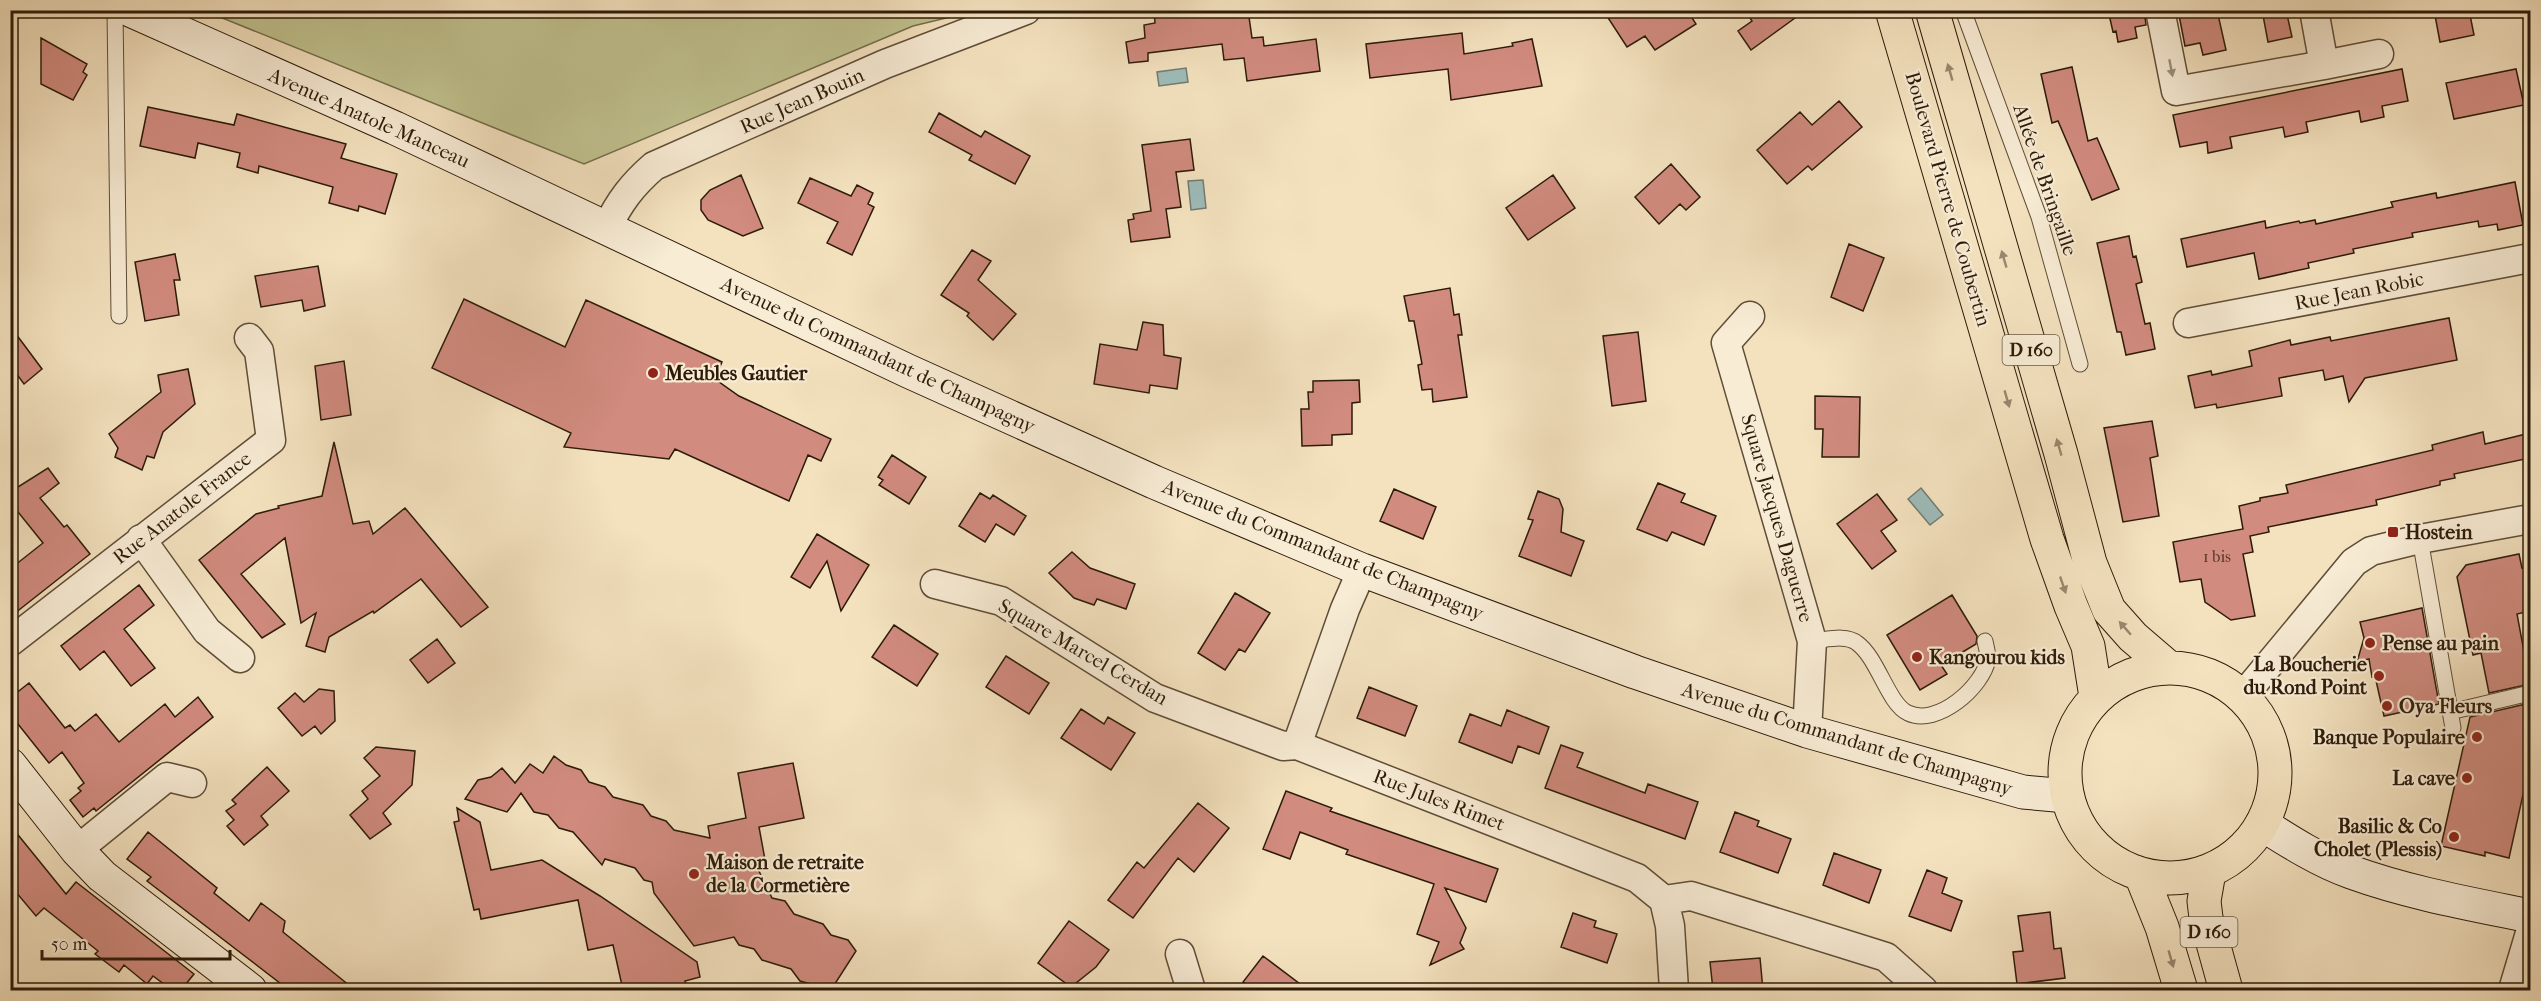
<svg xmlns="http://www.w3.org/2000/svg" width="2541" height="1001" font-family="'IM FELL French Canon',serif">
  <rect width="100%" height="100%" fill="#f4e2bf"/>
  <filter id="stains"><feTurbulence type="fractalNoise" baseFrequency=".00333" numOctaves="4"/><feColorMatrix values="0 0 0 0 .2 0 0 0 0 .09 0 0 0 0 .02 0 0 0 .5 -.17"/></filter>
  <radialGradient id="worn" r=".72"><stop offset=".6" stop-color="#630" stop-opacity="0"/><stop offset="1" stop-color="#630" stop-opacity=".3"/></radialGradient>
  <path fill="#c0c28f" stroke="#766e4c" stroke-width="1.5" d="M205 11V10L975 11 913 26 584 164Z"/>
  <path fill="#9ebcba" stroke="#717c74" stroke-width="1.5" d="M1186 68 1188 82 1159 86 1157 72Z
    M1203 180 1206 208 1191 210 1188 181Z
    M1921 488 1943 515 1930 525 1908 499Z"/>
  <path fill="#d18b7f" stroke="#2d1b0a" stroke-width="1.5" d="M1154 10H1248L1252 38 1263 37 1264 46 1316 39 1320 71 1247 81 1244 58 1224 60 1222 44 1148 53V61L1129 63 1126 42 1145 38 1144 25 1155 23Z
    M1603 10H1687L1696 24 1655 50 1645 36 1627 47Z
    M1745 10H1806L1751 50 1738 31 1752 21Z
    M2108 10H2144L2146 25 2135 27 2137 38 2118 42 2116 31 2113 32Z
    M2178 10H2217L2226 50 2203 55 2200 43 2185 46Z
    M2262 10H2286L2292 37 2268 42Z
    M2434 10H2469L2474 35 2440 42Z
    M1462 33 1464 54 1513 46 1512 43 1532 39 1542 86 1451 100 1448 69 1370 78 1366 44Z
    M41 38 87 64 83 72 87 75 73 100 41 84Z
    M2072 67 2088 141 2097 138 2119 189 2092 200 2058 121 2052 123 2041 74Z
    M2402 69 2408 101 2382 106 2384 117 2361 122 2359 111 2306 122 2308 132 2285 137 2283 127 2230 137 2232 148 2208 153 2207 142 2180 147 2173 115Z
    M2516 69 2524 105 2454 119 2446 83Z
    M1839 101 1862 127 1812 170 1808 166 1787 184 1757 150 1800 112 1812 125Z
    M148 107 234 125 237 114 346 144 341 158 397 174 385 214 359 206 358 211 329 203 333 187 259 166 258 173 237 167 240 153 198 143 195 158 140 146Z
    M939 113 981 137 985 131 1030 156 1015 184 969 160 972 155 929 132Z
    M1190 139 1194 170 1176 172 1181 207 1166 209 1170 237 1131 242 1128 220 1134 219 1133 214 1151 211 1142 145Z
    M1671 164 1700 197 1686 210 1680 204 1659 224 1635 197Z
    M741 175 763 228 743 236 708 220 701 210V200L710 190Z
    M1553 175 1575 208 1528 240 1506 208Z
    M810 178 851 196 857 185 873 193 868 204 874 207 852 255 827 243 838 222 798 203Z
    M2515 182 2523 225 2498 230 2497 224 2479 227 2478 221 2412 233 2413 237 2353 249 2354 253 2308 263 2309 268 2259 279 2254 253 2187 267 2181 239 2265 221 2266 228 2299 221 2300 223 2315 220 2316 224 2393 207 2391 202 2436 193 2437 198Z
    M2129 236 2133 257 2136 256 2142 282 2136 284 2145 324 2150 323 2155 349 2126 355 2121 332H2117L2097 243Z
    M1849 244 1884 258 1863 311 1831 297Z
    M972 250 991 261 978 280 1016 314 993 340 967 316 969 313 941 295Z
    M175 254 180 280H174L179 315 145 321 135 262Z
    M318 266 325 306 304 311 302 300 261 307 255 276Z
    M1450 288 1454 315 1459 314 1462 335H1458L1467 397 1433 402 1432 389 1422 390 1418 365 1422 364 1414 321H1409L1404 296Z
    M464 299 565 347 586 300 722 362 715 379 739 396 831 439 821 461 808 455 789 501 675 449 669 459 564 447 571 433 432 368Z
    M2449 318 2457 360 2365 378 2349 402 2343 376 2325 380 2323 370 2279 378 2282 396 2217 408 2216 404 2195 408 2188 376 2211 371 2212 375 2252 366 2249 351 2290 340 2291 345 2330 337 2331 341Z
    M1143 322 1163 325 1164 355 1181 358 1177 389 1150 385 1149 393 1094 384 1100 344 1137 350Z
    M10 326 42 369 24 384 10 365Z
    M1638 332 1646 401 1612 406 1603 336Z
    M344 361 351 415 321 420 315 366Z
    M188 369 195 404 163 432 154 458 147 456 142 470 115 457 118 448 109 434 161 392 158 375Z
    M1359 380 1360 402 1352 403V434L1332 435V445L1302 446 1301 409H1309L1308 392H1313V381Z
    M1815 396 1860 397 1859 457H1822L1823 429H1815Z
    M2152 421 2158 456 2150 458 2159 516 2123 522 2104 428Z
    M2483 432 2485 444 2530 433V458L2454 474 2455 478 2440 481V485L2376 500 2377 505 2268 527 2269 532 2250 536 2253 552 2243 554 2255 616 2231 620 2205 602 2201 579 2180 582 2173 542 2243 529 2239 506 2260 501V498L2288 493 2286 485 2433 450 2432 445Z
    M334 442 353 524 369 521 373 534 405 508 488 607 461 627 421 579 374 613 373 611 329 637 325 652 306 646 316 613 301 623 285 538 241 574 285 624 262 638 199 560 256 514 279 508 278 506 322 496Z
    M892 455 926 477 909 504 879 485 883 480 878 477Z
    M48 468 59 483 40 498 64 527 67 525 90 554 10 617V569L43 543 10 502V492Z
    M1658 483 1685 494 1681 502 1716 516 1704 545 1672 532 1667 541 1637 529Z
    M1394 489 1436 507 1423 539 1380 521Z
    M1538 491 1559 499 1563 509 1561 532 1584 541 1571 576 1519 556 1533 520 1528 519Z
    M980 493 990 499 993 495 1026 516 1014 535 996 524 985 542 959 526Z
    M1877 494 1897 520 1881 531 1896 551 1872 569 1837 524Z
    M817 534 869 565 841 611 827 561 810 588 791 577Z
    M1072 552 1090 568 1135 584 1126 609 1097 599 1094 605 1074 598 1049 573Z
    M2519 554 2522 568 2530 566V611L2517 614 2530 684 2489 693 2481 653 2473 655 2457 577 2466 565Z
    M139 585 154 605 124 629 155 668 131 686 104 651 80 670 61 646Z
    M1235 593 1270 613 1245 652 1239 649 1225 670 1198 653Z
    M1952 595 1977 636 1976 644 1941 665 1947 674 1920 690 1887 635Z
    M2422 608 2439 704 2384 716 2375 676 2372 677 2369 659 2357 662 2364 638 2360 622Z
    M894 625 938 654 917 686 872 657Z
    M437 639 455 663 428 683 410 660Z
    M1006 656 1049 683 1029 714 986 687Z
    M29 683 65 728 70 725 75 731 96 714 119 742 165 704 175 717 198 697 213 717 96 811 94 808 83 817 70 800 81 791 78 788 84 783 62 752 49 763 10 714V698Z
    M1369 687 1417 706 1405 736 1357 718Z
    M319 689 334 691 335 721 321 734 315 726 302 736 278 708 295 693 304 702Z
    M2530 703V763L2509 858 2485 852V856L2441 846 2470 717Z
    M1081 709 1104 724 1108 717 1135 733 1111 770 1061 738Z
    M1507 710 1549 727 1539 754 1518 746 1512 763 1459 742 1470 714 1501 726Z
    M1561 745 1583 753 1577 767 1645 793 1648 784 1698 802 1685 839 1545 788Z
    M376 747 415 751 412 785 383 813 391 824 370 839 350 815 368 799 362 791 380 776 364 758Z
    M554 756 566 765 581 770 589 782 605 787 613 797 643 805 651 816 666 821 674 830 710 838 708 826 746 818 738 773 793 763 804 818 759 827 766 865 757 867 772 898 785 901 794 914 823 924 831 935 848 940 856 951 831 990H818L814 985 800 981 791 969 762 960 754 949 739 945 734 937 694 946 654 893 652 882 644 880 635 868 605 859 602 865 573 832 559 828 548 815 534 812 521 793 507 812 465 799 478 780 491 777 502 768 515 783 530 764 543 773Z
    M267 767 289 791 261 816 268 825 244 845 227 826 234 820 226 811 236 804 232 800Z
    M1286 791 1332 808 1330 811 1498 869 1486 902 1445 888 1466 928 1460 943 1464 949 1430 965 1439 942 1417 934 1434 884 1346 854 1348 850 1300 832 1290 859 1263 849Z
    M1198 803 1229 828 1194 872 1178 858 1133 918 1108 900 1137 862 1144 868Z
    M457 808 480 822 491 870 542 860 600 896 697 962 700 977 685 981 687 988 675 990H623L613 945 588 950 578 900 481 919 479 909 474 910 454 822 459 821Z
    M1735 812 1759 821 1757 826 1791 839 1778 873 1720 852Z
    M10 825 66 894 76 882 194 974 181 990H172L153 976 147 984 124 965 119 972 95 954 98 951 44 908 36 916 10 885Z
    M148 832 217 888 214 893 249 921 261 903 285 921 283 932 355 990H289L147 881 151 877 127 859Z
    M1834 853 1881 870 1869 903 1823 885Z
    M1927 870 1947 878 1942 893 1962 901 1951 931 1909 916Z
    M2050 912 2054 949 2061 948 2065 978 2017 984 2013 952 2023 951 2018 916Z
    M1573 913 1596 921 1594 927 1617 934 1607 963 1561 947Z
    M1069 921 1109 950 1096 967 1071 987 1038 963Z
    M1263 956 1308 990H1254L1243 982Z
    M1760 958 1763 990H1713L1710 962Z"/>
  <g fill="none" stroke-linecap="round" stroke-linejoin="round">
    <g stroke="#5f4d37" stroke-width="17">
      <path id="lane" d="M115 10 119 316
        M1963 10 2039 217 2080 364
        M2420 539 2453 728
        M1812 641C1826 640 1846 634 1857 643 1878 658 1888 704 1908 713 1937 727 1983 687 1988 659 1988 653 1986 646 1985 641
        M2450 712 2530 693"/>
    </g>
    <g stroke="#5f4d37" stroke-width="31">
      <path id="street" d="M2160 10 2176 91 2324 65 2314 10
        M2324 65 2379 54
        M607 228C619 202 633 184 654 166L885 64 1026 10
        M1750 316 1726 343 1812 641 1807 731
        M2188 323 2530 258
        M141 539 207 631 240 658
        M1362 570 1345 609 1297 745 1637 878 1664 900 1670 926 1674 990
        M935 584 1001 601 1155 698 1283 746 1297 745
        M10 642 271 440 259 351 249 338
        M2243 696 2354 562 2371 551 2420 539 2530 519
        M77 850 167 777 192 783
        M1664 900 1691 896 1886 957 1923 990
        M1180 954 1191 990
        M2513 990 2530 933"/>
    </g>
    <g stroke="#2d1b0a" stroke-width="35">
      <path id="secondary" d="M130 10 395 128 908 371 1154 482 1362 570 1635 672 1807 731 2023 792 2067 796
        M10 765 77 850 102 876 250 990
        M2262 824C2290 842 2320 861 2351 872 2409 893 2471 904 2530 916"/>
    </g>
    <g stroke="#2d1b0a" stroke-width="35">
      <path id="primary" d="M1892 10 2047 539 2071 606 2088 646 2096 697
        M1932 10 2061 454 2090 563 2109 610 2133 637 2168 667
        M2065 773a105 105 0 1 1 210 0a105 105 0 1 1-210 0Z
        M2209 872 2204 901 2206 918 2226 990
        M2141 875 2162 927 2181 990"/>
    </g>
    <use href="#lane" stroke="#f8ecd5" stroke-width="15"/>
    <use href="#street" stroke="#f8ecd5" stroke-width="28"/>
    <use href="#secondary" stroke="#f8ecd5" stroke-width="33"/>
    <use href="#primary" stroke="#f4e2bf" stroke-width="33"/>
  </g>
  <defs><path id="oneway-solid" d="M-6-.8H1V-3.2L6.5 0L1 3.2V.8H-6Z" transform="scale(1.5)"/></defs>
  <use fill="#9d8e7a" href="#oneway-solid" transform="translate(2171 68) rotate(79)"/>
  <g fill="#9a886e">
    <use href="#oneway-solid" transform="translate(1950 72) rotate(-106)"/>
    <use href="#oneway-solid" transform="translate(2004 259) rotate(-106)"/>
    <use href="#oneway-solid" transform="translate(2007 399) rotate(74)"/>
    <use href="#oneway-solid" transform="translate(2059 447) rotate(-106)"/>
    <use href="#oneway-solid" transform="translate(2063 585) rotate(71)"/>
    <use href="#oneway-solid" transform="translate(2125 628) rotate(-131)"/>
    <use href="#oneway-solid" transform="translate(2171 959) rotate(74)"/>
  </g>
  <g fill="#8f2418" stroke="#f8ecd5" stroke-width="2">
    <circle cx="653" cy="373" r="6"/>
    <rect x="2387" y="526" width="12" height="12" rx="3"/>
    <circle cx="2370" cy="643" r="6"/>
    <circle cx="1917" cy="657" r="6"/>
    <circle cx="2379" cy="676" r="6"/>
    <circle cx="2387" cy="706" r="6"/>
    <circle cx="2477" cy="737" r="6"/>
    <circle cx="2467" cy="778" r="6"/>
    <circle cx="2454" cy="837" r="6"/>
    <circle cx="694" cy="874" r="6"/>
  </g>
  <g text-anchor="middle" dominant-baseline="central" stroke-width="4.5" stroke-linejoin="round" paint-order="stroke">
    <g font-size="16" fill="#563727">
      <text x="2217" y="556">1 bis</text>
    </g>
    <g fill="#f8ecd5" stroke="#6a5a47" stroke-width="1.5">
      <rect x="2002.5" y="335" width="57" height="30" rx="4.5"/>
      <rect x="2180.5" y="917" width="57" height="30" rx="4.5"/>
    </g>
    <g font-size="18" font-weight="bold" fill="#2d1b0a">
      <text x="2031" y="350">D 160</text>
      <text x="2209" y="932">D 160</text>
    </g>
    <g font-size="20" fill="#2d1b0a" stroke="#f8ecd5">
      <text transform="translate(802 101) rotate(-24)">Rue Jean Bouin</text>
      <text transform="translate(369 118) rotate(24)">Avenue Anatole Manceau</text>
      <text transform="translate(2045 180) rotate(71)">Allée de Bringaille</text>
      <text transform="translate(1948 199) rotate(74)">Boulevard Pierre de Coubertin</text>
      <text transform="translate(2359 291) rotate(-11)">Rue Jean Robic</text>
      <text transform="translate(878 355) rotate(25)">Avenue du Commandant de Champagny</text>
      <text transform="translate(182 508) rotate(-38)">Rue Anatole France</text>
      <text transform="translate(1777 518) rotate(74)">Square Jacques Daguerre</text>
      <text transform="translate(1323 550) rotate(22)">Avenue du Commandant de Champagny</text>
      <text transform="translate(1083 652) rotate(30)">Square Marcel Cerdan</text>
      <text transform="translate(1847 739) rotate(17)">Avenue du Commandant de Champagny</text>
      <text transform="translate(1439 800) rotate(21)">Rue Jules Rimet</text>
    </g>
    <g font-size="20" font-weight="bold" fill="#2d1b0a" stroke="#f8ecd5" text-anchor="start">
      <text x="665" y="373">Meubles Gautier</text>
      <text x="2405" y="532">Hostein</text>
      <text x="2382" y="643">Pense au pain</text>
      <text x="1929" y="657">Kangourou kids</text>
      <text x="2367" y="664" text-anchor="end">La Boucherie<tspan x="2367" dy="23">du Rond Point</tspan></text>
      <text x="2399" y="706">Oya Fleurs</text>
      <text x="2465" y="737" text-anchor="end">Banque Populaire</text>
      <text x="2455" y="778" text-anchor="end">La cave</text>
      <text x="2442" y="826" text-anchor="end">Basilic &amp; Co<tspan x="2442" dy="23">Cholet (Plessis)</tspan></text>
      <text x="706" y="862">Maison de retraite<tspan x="706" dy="23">de la Cormetière</tspan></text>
    </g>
  </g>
  <rect width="2541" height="1001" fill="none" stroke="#f4e2bf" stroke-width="36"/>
  <rect x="12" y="12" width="2517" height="977" fill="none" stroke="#2d1b0a" stroke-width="3"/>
  <rect x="18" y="18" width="2505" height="965" fill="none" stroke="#2d1b0a" stroke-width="1.5"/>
  <path d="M42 950v9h188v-9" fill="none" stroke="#2d1b0a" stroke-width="3"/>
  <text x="51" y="950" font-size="18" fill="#2d1b0a" stroke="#f8ecd5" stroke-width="4.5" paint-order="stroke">50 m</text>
  <rect width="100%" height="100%" filter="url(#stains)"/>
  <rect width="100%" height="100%" fill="url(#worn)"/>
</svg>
